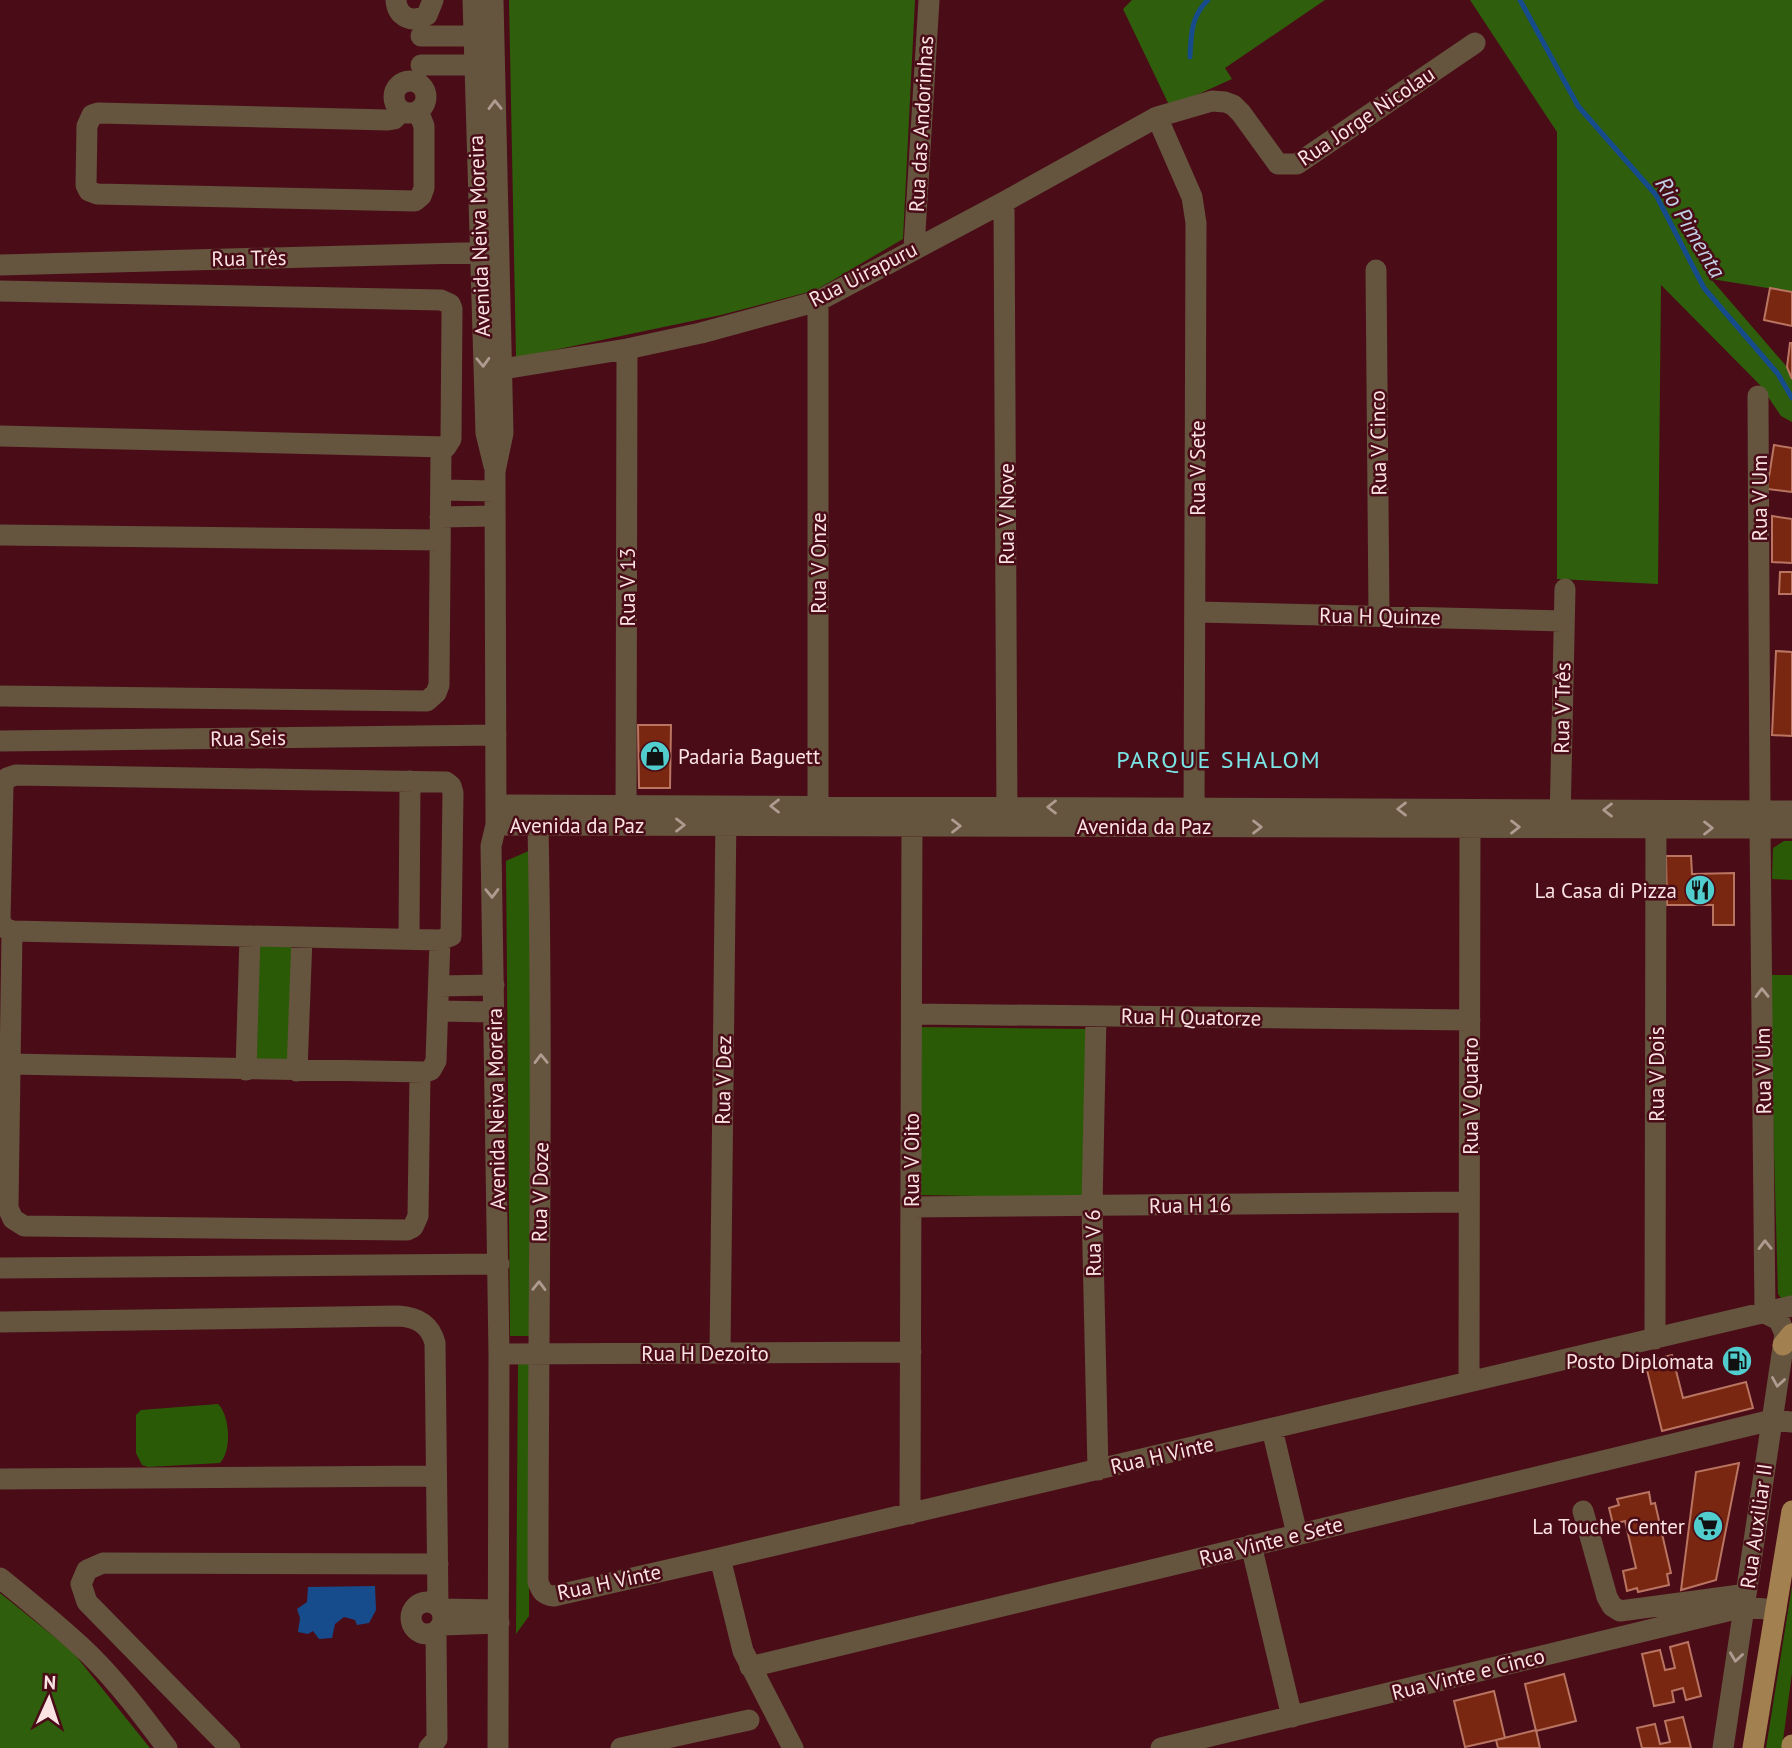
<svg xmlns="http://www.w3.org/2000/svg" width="1792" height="1748" font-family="'PT Sans',sans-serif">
  <rect width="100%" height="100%" fill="#4a0c17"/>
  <path fill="#2b5a07" d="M1784 841H1792V880L1772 879 1773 848Z
    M531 850 529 1336H510L506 861Z
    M288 944 292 948 288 1059 255 1061 254 946Z
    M1769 975H1792V1298L1782 1299 1778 1294Z
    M921 1027 1087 1029 1085 1198 919 1195Z
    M518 1363 530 1364 529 1616 516 1634Z
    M218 1404C230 1415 232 1451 220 1463L148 1467 142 1465 136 1453V1415L141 1410Z
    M1792 1586V1673L1782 1748H1766Z"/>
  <path fill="#2f5e0d" d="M509 0H915L903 239 816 290 721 315 516 358Z
    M1132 0H1325L1225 68 1232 79 1170 107 1123 9Z
    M1470 0H1792V292L1711 279 1787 367 1792 379V422L1781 416 1760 385 1661 285 1658 584 1557 579V132Z
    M0 1593 72 1651 150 1748H0Z"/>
  <path fill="#174c8c" d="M375 1586 376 1610 369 1623 357 1625 355 1620 344 1617 335 1624 332 1638 319 1639 313 1631 308 1634 298 1632 300 1618 297 1609 307 1602 308 1587Z"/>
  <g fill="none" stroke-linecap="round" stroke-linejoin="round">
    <path stroke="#174c8c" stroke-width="5" d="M1520 0 1578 106 1656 195 1704 288 1778 374 1792 398
      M1190 57C1191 35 1191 16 1208 0"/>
  </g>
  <path fill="#792710" stroke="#b97562" stroke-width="2" d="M1770 288 1792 292V326L1764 320Z
    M1790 343H1792V379L1787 367Z
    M1774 445 1792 448V492L1767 489Z
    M1772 516 1792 519V563L1772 562Z
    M1780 572H1792V594H1779Z
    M1776 651 1792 652V736L1772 735Z
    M638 725H671L670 788H639Z
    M1666 856H1691L1692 874 1734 873V925H1713V905H1667Z
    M1672 1355 1683 1398 1746 1382 1753 1408 1662 1431 1645 1362Z
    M1739 1463 1716 1580 1681 1590 1696 1472Z
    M1649 1492 1651 1504 1655 1503 1671 1573 1667 1574 1669 1585 1638 1592 1637 1588 1627 1591 1623 1571 1636 1568 1625 1521 1613 1524 1609 1508 1619 1505 1617 1499Z
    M1688 1642 1701 1696 1686 1700 1683 1688 1672 1691 1674 1702 1654 1706 1642 1654 1660 1650 1665 1670 1675 1668 1670 1647Z
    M1564 1674 1576 1721 1536 1731 1525 1684Z
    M1494 1691 1505 1738 1465 1747 1454 1701Z
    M1683 1717 1691 1748H1642L1637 1728 1655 1724 1660 1744 1670 1742 1665 1721Z
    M1536 1730 1540 1748H1498L1496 1740Z"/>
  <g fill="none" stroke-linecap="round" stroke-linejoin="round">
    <path stroke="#65543e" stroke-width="21" d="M396 0C397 17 412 24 427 15L433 0
      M473 0 486 433 494 466
      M493 0 503 433 495 471 496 825 491 846 499 1354 498 1748
      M421 36H486
      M421 65H489
      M394 97a16 16 0 1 1 32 0a16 16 0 1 1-32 0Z
      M402 111 394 119 388 120 98 113 92 115 87 126 86 185 89 191 97 194 415 201 421 196 424 188V126L418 111
      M1157 117 1192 197 1196 223 1194 821
      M1004 202 1007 820
      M914 248 929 0
      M0 265 499 252
      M1376 270 1379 616
      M0 291 441 300 450 304 452 309 451 439 446 447 0 436
      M818 301V820
      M502 369 627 349 701 333 818 301 1004 202 1157 117 1212 101 1225 102 1233 105 1241 113 1278 164H1297L1475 43
      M1758 396 1760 810
      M441 490 495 491
      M440 517 495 516
      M0 535 440 540
      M1197 612 1564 621
      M0 696 427 701 436 693 439 685 441 448
      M0 741 496 735
      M16 775 446 782 451 786 453 793 451 936 440 940 12 931 5 928 0 921 3 785 7 778Z
      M496 805 1792 811
      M528 805 538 825C543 1077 538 1330 538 1582 542 1592 544 1595 554 1596L720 1558 1792 1306
      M626 820 627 349
      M1560 822 1565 589
      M496 825 1792 828
      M1760 828 1765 1313
      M12 931 8 1208 13 1219 24 1226 407 1230 413 1227 418 1216 420 1073
      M409 939 410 781
      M439 986 494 985
      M438 1011 494 1012
      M912 1014 1470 1020
      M1096 1016 1092 1206 1098 1470
      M10 1064 425 1072 431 1070 436 1061 440 940
      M246 1070 250 936
      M297 1071 302 937
      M911 1207 1469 1202
      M0 1268 499 1264
      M0 1322 398 1316C417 1317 430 1324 435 1343L438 1606
      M1655 1339 1656 816
      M720 1353 726 813
      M499 1354 911 1352
      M1469 1382 1470 814
      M1272 1429 1297 1534
      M0 1479 436 1476
      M1583 1511 1607 1597 1612 1606 1620 1611 1740 1595
      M910 1514 912 812
      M1251 1545 1292 1717
      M720 1558 743 1651 793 1748
      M0 1578C31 1603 62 1628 91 1656 119 1684 143 1716 167 1748
      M411 1618a16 16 0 1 1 32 0a16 16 0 1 1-32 0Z
      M441 1609 498 1610
      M442 1625 499 1623
      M750 1667 1772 1420 1792 1422
      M230 1748 87 1602 81 1584 87 1570 103 1563 438 1564
      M429 1748 437 1739 436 1631
      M621 1748 749 1720
      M1161 1748 1744 1607 1776 1610
      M1723 1748 1785 1334 1779 1320 1765 1313"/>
    <path stroke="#a28050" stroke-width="21" d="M1783 1345 1792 1334
      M1753 1748 1792 1511
      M1792 1748V1745"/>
  </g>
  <defs><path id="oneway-chevron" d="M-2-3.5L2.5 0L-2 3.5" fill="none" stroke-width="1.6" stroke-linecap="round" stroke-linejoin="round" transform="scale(1.75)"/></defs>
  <g stroke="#b09b90">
    <use href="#oneway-chevron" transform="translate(495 105) rotate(-91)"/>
    <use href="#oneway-chevron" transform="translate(483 362) rotate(88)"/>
    <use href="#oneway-chevron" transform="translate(775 806) rotate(-180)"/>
    <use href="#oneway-chevron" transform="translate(1052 807) rotate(-180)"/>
    <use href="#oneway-chevron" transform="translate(1402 809) rotate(-180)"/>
    <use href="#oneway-chevron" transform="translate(1608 810) rotate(-180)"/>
    <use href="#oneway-chevron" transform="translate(680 825)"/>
    <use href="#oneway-chevron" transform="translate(956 826)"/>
    <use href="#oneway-chevron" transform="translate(1257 827)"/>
    <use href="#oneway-chevron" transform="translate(1515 827)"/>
    <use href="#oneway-chevron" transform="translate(1708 828)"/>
    <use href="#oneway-chevron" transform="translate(492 893) rotate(89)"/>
    <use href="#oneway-chevron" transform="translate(1762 993) rotate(-91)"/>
    <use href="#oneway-chevron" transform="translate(541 1059) rotate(-91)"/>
    <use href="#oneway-chevron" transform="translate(1765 1245) rotate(-91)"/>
    <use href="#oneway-chevron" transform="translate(539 1286) rotate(-89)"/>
    <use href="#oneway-chevron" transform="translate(1778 1382) rotate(99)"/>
    <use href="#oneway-chevron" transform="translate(1736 1657) rotate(98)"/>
  </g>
  <defs>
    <g id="shop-disc" transform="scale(1.575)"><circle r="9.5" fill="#52cdce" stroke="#4a0c17"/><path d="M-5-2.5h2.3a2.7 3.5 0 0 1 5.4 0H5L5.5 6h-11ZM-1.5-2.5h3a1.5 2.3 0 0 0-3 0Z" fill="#111"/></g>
    <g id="restaurant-disc" transform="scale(1.575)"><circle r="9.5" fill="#52cdce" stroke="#4a0c17"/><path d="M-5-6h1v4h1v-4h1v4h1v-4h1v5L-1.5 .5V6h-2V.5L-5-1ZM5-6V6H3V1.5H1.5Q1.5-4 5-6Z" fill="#111"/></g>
    <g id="fuel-disc" transform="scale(1.575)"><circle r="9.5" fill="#52cdce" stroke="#4a0c17"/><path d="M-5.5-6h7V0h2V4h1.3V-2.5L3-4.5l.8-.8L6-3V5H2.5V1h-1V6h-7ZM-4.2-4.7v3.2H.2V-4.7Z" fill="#111"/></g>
    <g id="supermarket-disc" transform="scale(1.575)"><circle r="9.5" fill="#52cdce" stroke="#4a0c17"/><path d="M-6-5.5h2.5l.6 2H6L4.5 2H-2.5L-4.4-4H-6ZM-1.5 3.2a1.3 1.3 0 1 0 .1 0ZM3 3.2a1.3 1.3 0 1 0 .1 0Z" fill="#111"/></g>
  </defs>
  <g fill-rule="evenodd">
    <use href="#shop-disc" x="655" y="756"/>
    <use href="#restaurant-disc" x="1700" y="890"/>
    <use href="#fuel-disc" x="1737" y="1361"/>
    <use href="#supermarket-disc" x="1708" y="1526"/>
  </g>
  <g text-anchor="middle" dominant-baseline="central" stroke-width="5" stroke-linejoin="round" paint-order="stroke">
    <g font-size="21" fill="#fbe2e3" stroke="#4a0c17">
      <text transform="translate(1366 116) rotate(-34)">Rua Jorge Nicolau</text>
      <text transform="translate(921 124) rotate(-87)">Rua das Andorinhas</text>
      <text transform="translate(479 236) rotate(-92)">Avenida Neiva Moreira</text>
      <text transform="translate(249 258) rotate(-1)">Rua Três</text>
      <text transform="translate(863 274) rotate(-27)">Rua Uirapuru</text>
      <text transform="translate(1378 443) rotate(-91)">Rua V Cinco</text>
      <text transform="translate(1197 468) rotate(-90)">Rua V Sete</text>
      <text transform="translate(1759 498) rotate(-90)">Rua V Um</text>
      <text transform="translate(1006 514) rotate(-90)">Rua V Nove</text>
      <text transform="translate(818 563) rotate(-90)">Rua V Onze</text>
      <text transform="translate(627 587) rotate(-90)">Rua V 13</text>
      <text transform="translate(1380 616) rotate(1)">Rua H Quinze</text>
      <text transform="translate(1562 708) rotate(-89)">Rua V Três</text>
      <text transform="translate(248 738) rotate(-1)">Rua Seis</text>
      <text x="577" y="825">Avenida da Paz</text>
      <text x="1144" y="826">Avenida da Paz</text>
      <text transform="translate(1191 1017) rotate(1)">Rua H Quatorze</text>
      <text transform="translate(1763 1071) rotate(-91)">Rua V Um</text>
      <text transform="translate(1656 1074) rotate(-90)">Rua V Dois</text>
      <text transform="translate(723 1080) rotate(-89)">Rua V Dez</text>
      <text transform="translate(1470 1096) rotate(-90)">Rua V Quatro</text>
      <text transform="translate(496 1109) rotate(-91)">Avenida Neiva Moreira</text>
      <text transform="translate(911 1160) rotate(-90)">Rua V Oito</text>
      <text transform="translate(540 1192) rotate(-89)">Rua V Doze</text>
      <text transform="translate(1190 1205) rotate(-1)">Rua H 16</text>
      <text transform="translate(1093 1243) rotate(-91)">Rua V 6</text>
      <text x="705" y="1353">Rua H Dezoito</text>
      <text transform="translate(1162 1455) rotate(-13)">Rua H Vinte</text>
      <text transform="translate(1756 1526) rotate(-82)">Rua Auxiliar II</text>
      <text transform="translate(1271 1541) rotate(-14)">Rua Vinte e Sete</text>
      <text transform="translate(609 1582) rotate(-12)">Rua H Vinte</text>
      <text transform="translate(1468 1674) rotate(-14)">Rua Vinte e Cinco</text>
    </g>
    <g font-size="21" fill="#fbe2e3" stroke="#4a0c17" text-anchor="end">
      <text x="678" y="756" text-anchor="start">Padaria Baguett</text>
      <text x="1677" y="890">La Casa di Pizza</text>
      <text x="1714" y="1361">Posto Diplomata</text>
      <text x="1685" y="1526">La Touche Center</text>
    </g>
    <g font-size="23" font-style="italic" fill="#c1d1e8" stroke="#4a0c17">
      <text transform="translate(1691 227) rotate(59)">Rio Pimenta</text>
    </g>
    <g font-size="24" letter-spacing="2" fill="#79e5e6" stroke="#4a0c17">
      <text x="1219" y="759">PARQUE SHALOM</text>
    </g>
  </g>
  <g transform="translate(49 1699) rotate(3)" stroke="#4a0c17" stroke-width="5" paint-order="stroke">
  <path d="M0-5L12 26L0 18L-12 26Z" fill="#fbe2e3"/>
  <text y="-10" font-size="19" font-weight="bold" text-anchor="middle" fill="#fbe2e3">N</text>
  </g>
</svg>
